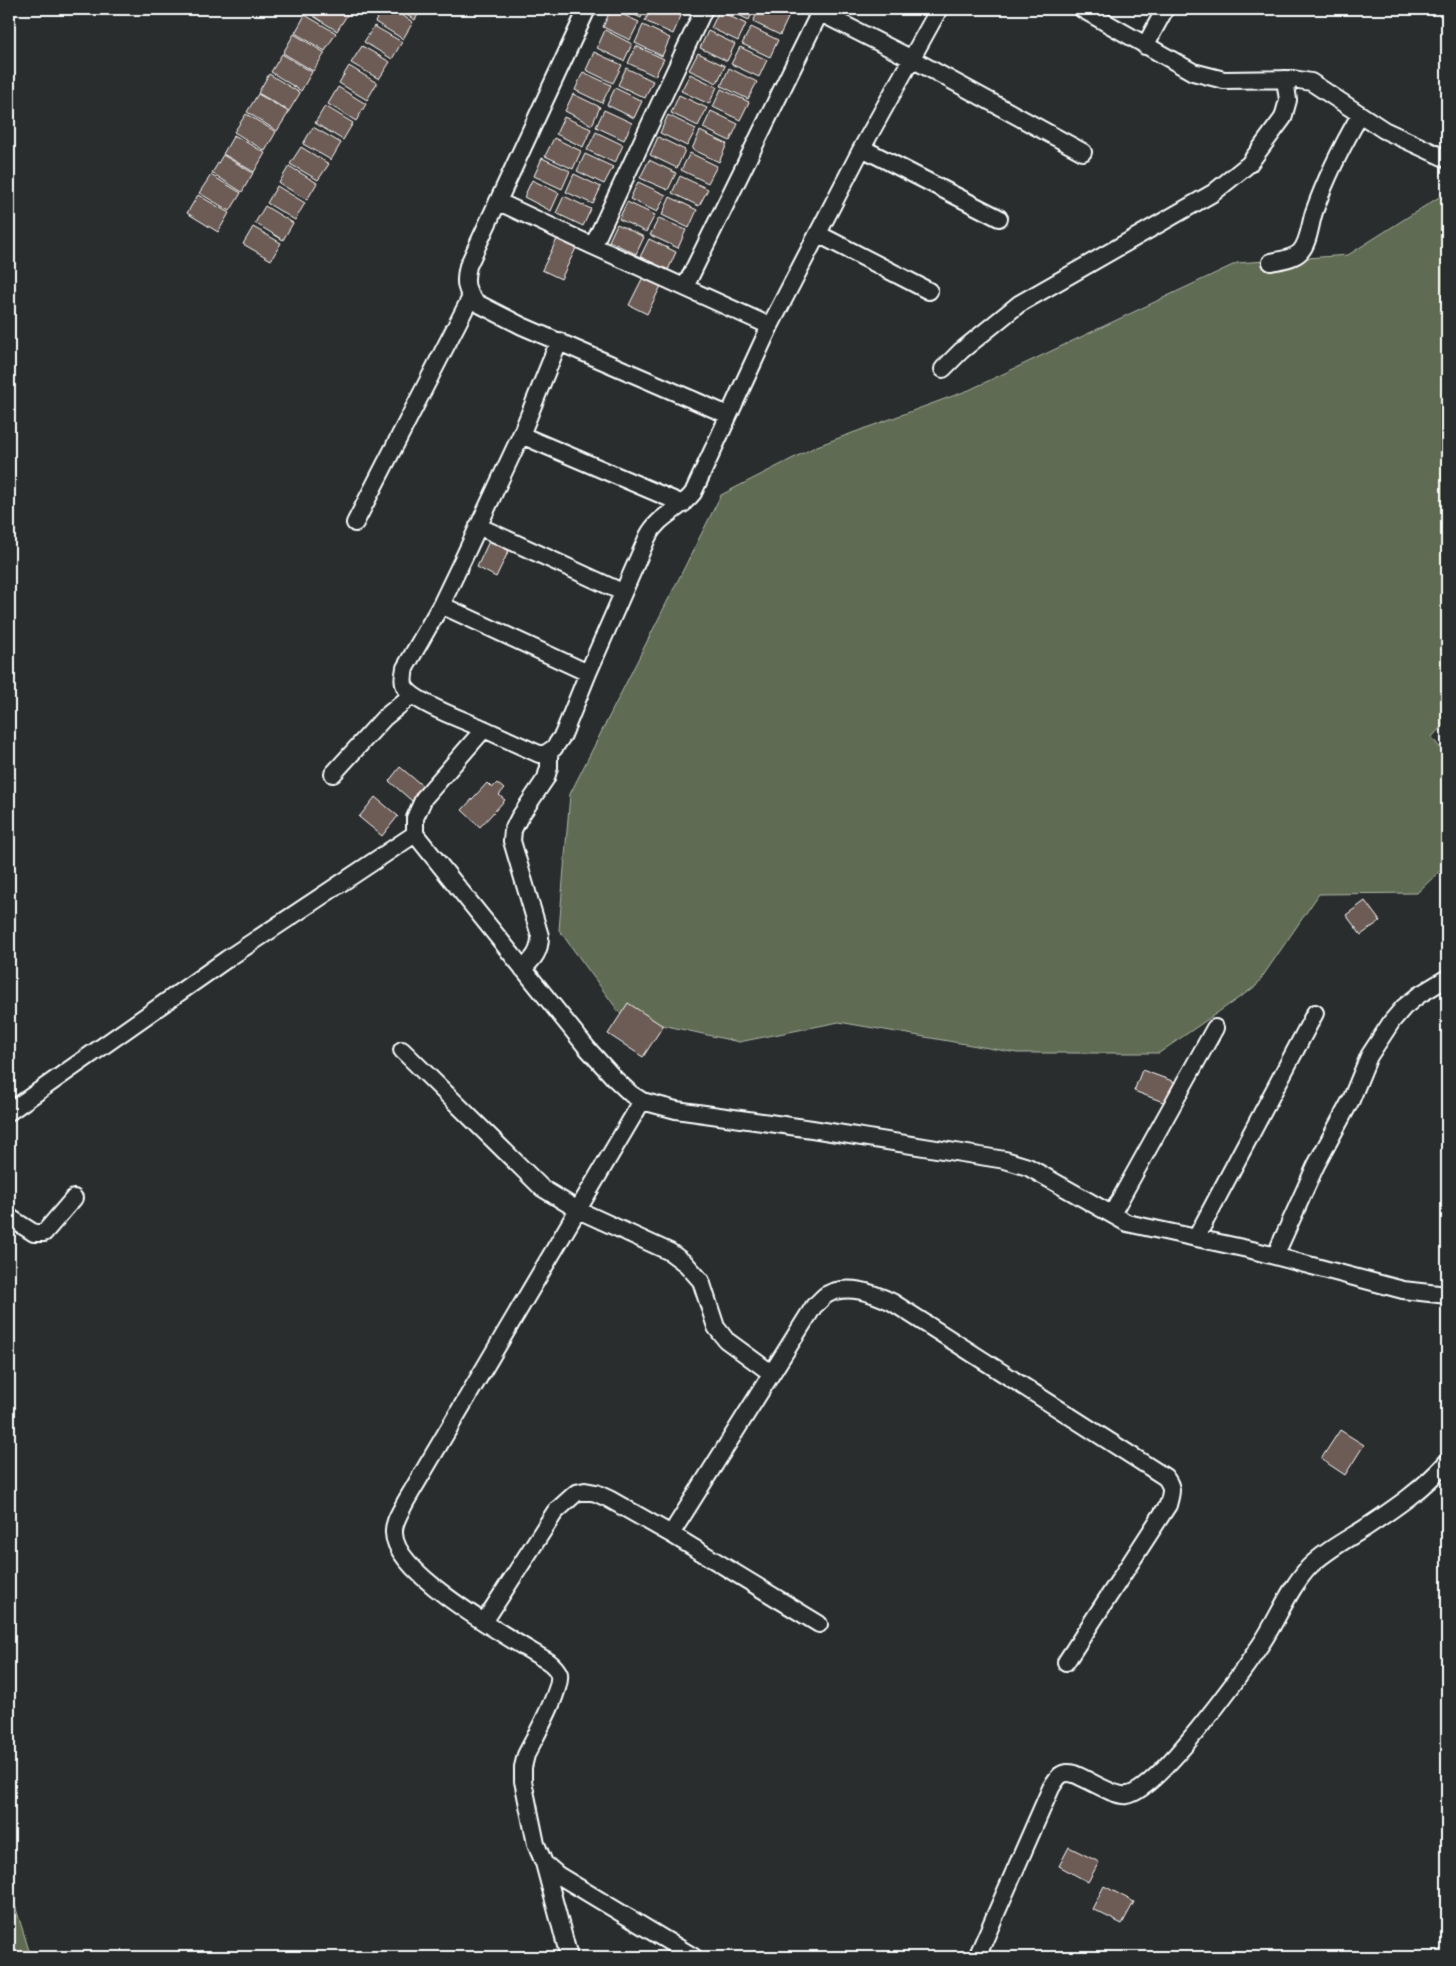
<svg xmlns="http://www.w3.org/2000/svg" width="1456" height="1966" font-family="Delius,sans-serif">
  <rect width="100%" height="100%" fill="#2a2d2e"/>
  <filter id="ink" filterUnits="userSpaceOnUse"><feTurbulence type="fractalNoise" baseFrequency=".02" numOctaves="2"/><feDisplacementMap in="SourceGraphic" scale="10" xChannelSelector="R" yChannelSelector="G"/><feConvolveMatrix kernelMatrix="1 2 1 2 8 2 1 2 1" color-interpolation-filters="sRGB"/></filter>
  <g filter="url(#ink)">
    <path fill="#5e6c53" stroke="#aeb6a9" d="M1447 192V720L1432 737 1447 758V864L1417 893 1319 894 1256 986 1159 1053H1017L839 1022 739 1042 622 1016 559 930 570 794 721 495 817 446 969 390 1237 263 1348 255Z
      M9 1886 31 1957H9Z"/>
    <path fill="#6c5b55" stroke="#fff" d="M309 9H343L349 12 337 31 307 12Z
      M383 9H391L413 22 403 39 375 22Z
      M396 9H421L415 20Z
      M611 9 639 22 630 40 603 27Z
      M621 9H645L641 18Z
      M651 9H665L681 16 673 34 645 21Z
      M726 9H754L749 20Z
      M759 9H769L788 18 780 35 753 22Z
      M719 11 746 24 738 41 711 28Z
      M305 15 336 33 325 51 295 33Z
      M643 25 670 38 662 56 635 43Z
      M374 26 402 42 392 59 364 42Z
      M751 27 778 40 770 57 742 44Z
      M605 30 632 44 624 61 597 48Z
      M708 31 735 44 727 61 700 48Z
      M294 34 325 53 313 71 283 53Z
      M362 46 390 62 379 79 351 63Z
      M636 46 664 59 655 76 628 63Z
      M740 47 767 60 759 77 731 64Z
      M594 52 622 65 613 83 586 70Z
      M698 53 725 66 717 83 689 70Z
      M282 54 312 72 301 91 271 72Z
      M349 66 377 83 367 100 339 83Z
      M626 68 653 81 645 98 618 85Z
      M729 68 757 82 748 99 721 86Z
      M583 72 611 85 602 103 575 90Z
      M269 74 300 93 289 111 258 93Z
      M690 74 717 87 709 104 681 91Z
      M338 87 366 104 356 121 328 104Z
      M615 88 642 101 634 118 607 105Z
      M721 89 749 102 740 120 713 107Z
      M258 94 289 112 277 131 247 112Z
      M573 94 600 107 592 125 565 111Z
      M679 95 707 108 698 126 671 113Z
      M325 106 353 123 343 140 315 123Z
      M604 110 632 123 624 140 596 127Z
      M711 111 738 124 730 141 703 128Z
      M246 114 276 132 265 151 234 132Z
      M668 115 696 129 687 146 660 133Z
      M564 117 591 129 583 147 556 134Z
      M313 127 341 143 331 160 303 144Z
      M700 131 727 144 719 162 692 149Z
      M596 132 623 145 615 163 587 150Z
      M234 135 265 153 254 172 223 154Z
      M658 137 685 150 677 168 650 155Z
      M554 138 581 151 573 169 545 156Z
      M301 147 329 164 318 180 290 164Z
      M690 153 717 166 708 183 681 170Z
      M585 154 613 167 604 184 577 171Z
      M223 155 253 173 242 192 212 173Z
      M542 158 570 171 562 189 534 176Z
      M649 160 676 173 668 190 640 178Z
      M289 166 317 183 307 200 279 183Z
      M574 174 601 187 593 204 566 192Z
      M211 175 241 193 230 211 199 193Z
      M680 176 708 189 699 206 672 193Z
      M532 180 559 193 551 211 524 197Z
      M638 182 666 195 657 212 630 199Z
      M277 186 305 203 295 220 267 203Z
      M198 195 229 213 218 232 187 213Z
      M564 196 591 209 583 226 556 213Z
      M670 197 697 210 689 228 662 215Z
      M627 202 655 215 646 232 619 219Z
      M265 206 293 223 283 240 255 223Z
      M659 218 686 230 678 248 650 235Z
      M617 224 644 237 636 254 609 241Z
      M253 227 281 243 271 260 243 244Z
      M558 237 577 246 561 279 542 270Z
      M649 239 676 252 668 270 640 257Z
      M644 275 662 284 647 314 629 305Z
      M491 537 511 546 496 577 477 567Z
      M400 767 424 787 412 801 389 781Z
      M487 783 492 788 497 783 504 789 499 795 505 800 480 827 462 810Z
      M375 797 398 816 382 836 359 817Z
      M1365 901 1380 921 1361 935 1346 915Z
      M628 1003 663 1026 643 1057 608 1034Z
      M1142 1070 1175 1082 1166 1103 1134 1091Z
      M1340 1430 1364 1445 1345 1475 1321 1459Z
      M1069 1847 1099 1862 1088 1882 1059 1866Z
      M1104 1886 1134 1902 1122 1924 1092 1909Z"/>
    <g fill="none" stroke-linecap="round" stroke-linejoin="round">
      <g stroke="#fff" stroke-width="20">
        <path id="minor" d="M587 9 468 266C464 282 465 291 477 303L522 326 728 415
          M813 9 912 59 1083 152
          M939 9 862 148 770 326 693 493C680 510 659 515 648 536L588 673 563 735 554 748 545 754H539L484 729 424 798 415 818V834L587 1048 615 1079 631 1094 642 1101 676 1110 812 1129 1005 1160 1028 1167 1127 1223 1252 1250 1403 1290 1447 1295
          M1082 9 1193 72 1224 80 1293 79 1311 82 1384 130 1447 159
          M1145 46 1165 9
          M862 148 999 218
          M499 202 593 246 704 9
          M818 234 929 291
          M593 246 770 326
          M1271 262C1280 260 1293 259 1300 252 1309 243 1310 224 1314 212 1326 178 1342 146 1360 115
          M685 287 820 12
          M943 369 961 351 1019 304 1213 193 1249 164 1283 118 1288 100 1285 79
          M521 435 683 504
          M355 523 471 297
          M478 526 622 592
          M441 605 588 673
          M484 729C466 721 414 703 405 687 402 681 404 675 405 668L441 605 465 555 521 435 559 341
          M333 774 384 718 412 695
          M523 969C534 958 540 952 540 936L512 841 513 830 519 818 546 778 549 767V752
          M402 1050 542 1188 578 1210 670 1252 686 1264 701 1281 716 1327 726 1340 771 1373
          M642 1101 406 1501C401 1511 393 1522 394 1533 394 1575 515 1641 549 1662 554 1666 557 1669 559 1674 562 1690 534 1739 526 1755L523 1767V1781L536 1844 544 1863 558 1875 694 1957
          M9 1112 227 959 415 834
          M1112 1214 1215 1028
          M9 1217 34 1233H44L74 1198
          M1196 1238 1315 1013
          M1275 1256 1316 1165 1351 1100 1369 1056 1392 1021 1404 1007 1419 995 1447 978
          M671 1534 814 1306C818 1303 822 1298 826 1295 847 1283 873 1293 892 1302L1165 1477C1174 1488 1171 1493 1168 1505L1066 1662
          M484 1622 555 1512 576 1493 585 1491 596 1493 609 1499 671 1534 819 1624
          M544 1863 569 1957
          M977 1957 1051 1788C1057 1778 1061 1770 1074 1774 1088 1779 1114 1797 1127 1795 1157 1792 1242 1673 1261 1644 1278 1619 1288 1590 1309 1567 1325 1551 1346 1540 1365 1528 1395 1508 1423 1489 1447 1462"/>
      </g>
      <use href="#minor" stroke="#2a2d2e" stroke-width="16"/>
    </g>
  </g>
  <rect width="1456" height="1966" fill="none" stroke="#2a2d2e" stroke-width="30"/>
  <rect x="15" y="15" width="1426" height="1936" fill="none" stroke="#fff" stroke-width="2" filter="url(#ink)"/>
</svg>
